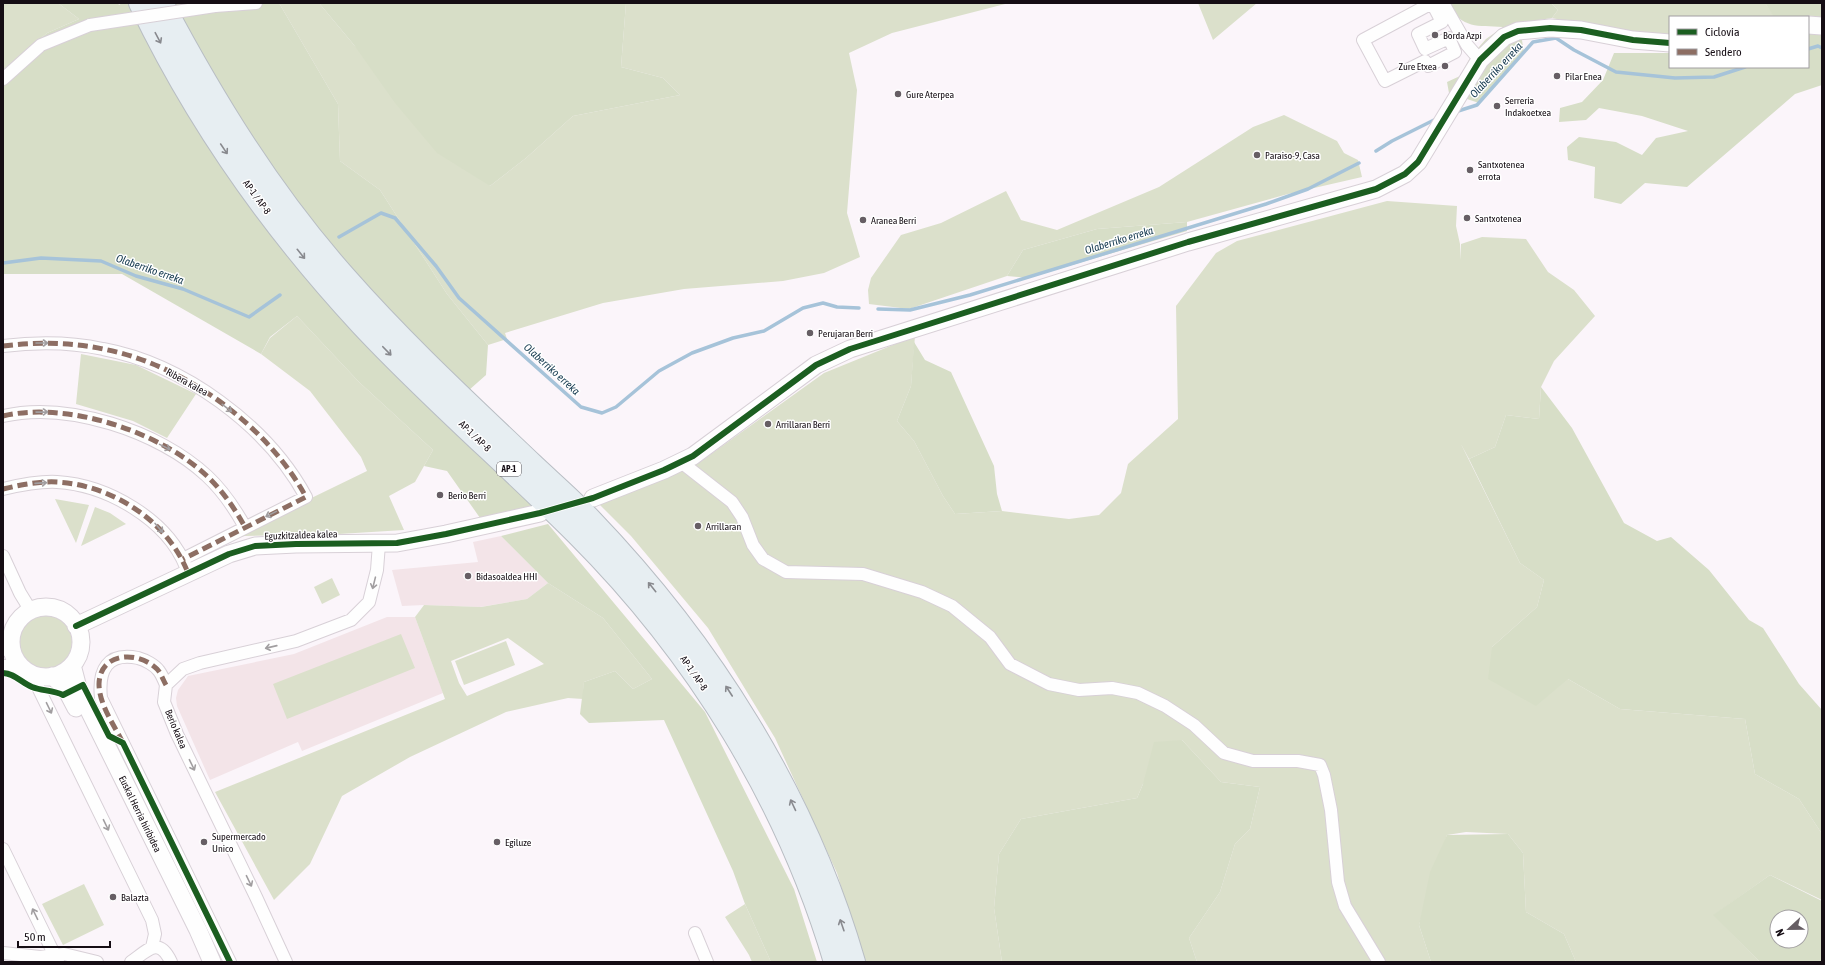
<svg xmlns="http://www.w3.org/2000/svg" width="1825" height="965" font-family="'Asap Condensed',sans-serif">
  <rect width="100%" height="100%" fill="#fbf5fa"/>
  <path fill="#f3e4e8" d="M501 536 548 583 527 599 480 607 424 605 402 606 392 570 478 562 473 542Z
    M387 617H415L443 693 302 751 298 742 210 780 177 706 176 698 178 690 188 676 294 654Z"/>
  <path fill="#dbe0cb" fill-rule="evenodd" d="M3 3H58L79 19 47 33 3 70Z
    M279 3H319L354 45 490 186 526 158 573 116 680 95 663 78 621 67 626 3H1009L892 33 849 53 857 90 847 213 860 257 824 273 783 281 684 289 603 303 505 333 507 339 488 345 447 294 380 190 340 161 338 104Z
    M1198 3H1257L1213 40Z
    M1551 3H1765L1775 17H1670V36L1598 28 1552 18 1558 10Z
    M1284 115 1337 141 1344 153 1358 160 1362 177 1288 194 1187 222 1097 229 1023 250 1007 276 909 309 869 304 868 290 871 278 901 235 941 223 1006 191 1021 220 1057 230 1159 187 1253 127Z
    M1387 201 1457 206 1456 226 1460 244V260L1461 244 1482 237 1526 239 1548 272 1574 290 1595 316 1554 361 1541 387 1539 419 1506 415 1495 447 1469 459 1461 444 1520 563 1544 580 1537 607 1492 647 1568 679 1620 709 1745 719 1755 774 1799 799 1822 834V900L1770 875 1714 915 1760 962H1576L1564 934 1526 912 1523 853 1508 834 1466 832 1447 835 1419 925 1431 962H1197L1189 938 1220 892 1235 844 1250 829 1260 787 1221 782 1182 740 1143 784 1137 798 1021 819 999 854 994 908 1002 962H864L837 873 775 738 708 628 631 536 593 498 700 462 824 373 915 336 911 386 897 421 914 441 943 496 955 514 1002 511 1069 519 1099 515 1121 493 1128 464 1178 419 1176 306 1216 253 1237 241Z
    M297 316 359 382 433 450 415 482 389 496 404 530 339 534 245 536 225 540 367 471 361 457 310 391 261 354 270 338Z
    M81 354 136 365 196 394 167 438 133 421 76 404Z
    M55 499 89 505 76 543Z
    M95 507 110 513 126 524 81 546Z
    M332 578 340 595 322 604 314 587Z
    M548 583 603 618 652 679 633 689 615 671 584 682 583 699 568 698 506 712 410 757 342 796 310 864 274 900 215 792 445 699 415 617 424 605 481 607 527 599ZM508 638 544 664 467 696 459 683 451 661Z
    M18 642a27 27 0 1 1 54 0a27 27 0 1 1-54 0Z
    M401 634 415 668 287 719 273 684Z
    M506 641 515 665 464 685 455 661Z
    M84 884 104 925 63 945 42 904Z
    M745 904 771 962H752L749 955 725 917Z"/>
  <path fill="#d7dec7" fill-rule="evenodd" d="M58 3H118L119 5 122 3H279L338 104 340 161 380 190 447 294 488 345 486 375 460 398 542 508 485 525 447 471 424 466 433 450 359 382 297 316 270 337 261 354 122 274H3V70L47 33 79 19Z
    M319 3H626L621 67 663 78 680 95 573 116 526 158 490 186 437 153 395 103 354 45Z
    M1447 3H1551L1558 10 1552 18 1519 23 1524 52 1479 103 1449 93 1447 82 1460 76 1471 56 1486 39 1503 27C1477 25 1463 30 1447 3Z
    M1765 3H1822V85L1795 94 1687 187 1645 183 1621 204 1594 198 1595 167 1568 160 1567 147 1579 137 1616 142 1642 155 1656 138 1688 131 1642 116 1599 108 1586 120 1559 122 1560 108 1582 102 1603 80 1614 53H1670V67H1808V17H1774Z
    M1187 222V231L1028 278 1007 276 1023 250 1097 229Z
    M914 342 925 360 951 372 994 466 997 494 1002 511 955 514 943 496 914 441 897 421 911 386Z
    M1541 387 1572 428 1624 523 1657 541 1671 537 1709 570 1749 620 1763 628 1799 684 1822 710V834L1799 799 1755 774 1745 719 1620 709 1568 679 1536 706 1488 679 1492 647 1537 607 1544 580 1520 563 1469 459 1495 447 1506 415 1539 419Z
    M548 524 705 712 794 889 817 962H771L745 904 733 871 664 720 589 723 580 714 584 682 615 671 633 689 652 679 603 618 548 583 501 536Z
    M1182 740 1221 782 1260 787 1250 829 1235 844 1220 892 1189 938 1197 962H1002L994 908 999 854 1021 819 1137 798 1143 784 1154 742Z
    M1508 834 1523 853 1526 912 1564 934 1576 962H1431L1419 925 1430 872 1447 835Z
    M1770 875 1822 901V962H1760L1713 915ZM1777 917H1801V941H1777Z"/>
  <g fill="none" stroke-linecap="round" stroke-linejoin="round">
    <path stroke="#a6c3d9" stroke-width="3.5" d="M1808 49 1818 46 1822 48
      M1455 112 1477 105 1533 42 1556 38 1574 50 1616 72 1675 78 1714 77 1745 67
      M1376 151 1392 141 1438 118
      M339 237 381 213 395 218 436 266 459 298 581 407 602 413 616 407 659 371 692 353 733 338 764 331 803 308 823 303 837 307 859 308
      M3 263 41 258 101 261 136 276 183 289 249 317 280 295
      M878 309 910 310 970 295 1266 204 1308 189 1359 163"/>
    <g stroke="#d8d0d7" stroke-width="14">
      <path id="street" d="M1432 3 1442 22 1418 34 1425 49 1449 38 1455 52 1428 66 1425 61 1385 81 1363 40Z
        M1443 3 1467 45 1480 60
        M215 6 256 3
        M3 79 41 45 90 25
        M3 346C36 342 70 342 103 349 183 364 267 425 306 497L183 559
        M3 416C67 401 159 431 207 476 222 490 235 509 245 527
        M681 462 732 502 742 517 753 545 763 559 786 572 863 574 922 592 952 606 990 637 1010 664 1049 684 1079 690 1112 688 1138 693 1165 706 1194 725 1224 753 1253 761H1298L1320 765 1324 775 1331 810 1338 882 1345 906 1379 962
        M3 489C20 485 39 481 57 482 107 485 167 519 186 567
        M3 556 20 593 31 611
        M3 650 11 641
        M3 666H20
        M31 673 152 920 155 934 152 947
        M166 685C164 680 162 675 159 671 155 665 145 660 138 658 107 652 98 670 101 698L230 962
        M3 849 58 962
        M695 933 707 962
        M3 953 40 957 64 954 97 962
        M131 962C148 950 159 936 171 962
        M286 962 256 897 177 734 164 702 166 685 183 669 200 663 296 641 351 620 369 602 377 570 379 544"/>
    </g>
    <g stroke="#d8d0d7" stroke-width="19">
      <path id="secondary" d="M1808 25 1822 26
        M593 498 664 470 693 456 816 365 850 349 1188 242 1376 189 1405 174 1418 162 1480 60 1504 37 1518 31 1550 28 1581 30 1633 40 1670 43
        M11 642a35 35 0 1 1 70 0a35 35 0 1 1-70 0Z
        M76 626 229 554 255 546 296 544 397 543 446 534 540 513
        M72 665 78 688 198 930 212 962
        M52 676 65 687 76 708"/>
    </g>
    <g stroke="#b8bdc3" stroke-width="24">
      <path id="highway" d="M140 3C196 120 273 229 361 324 429 397 506 463 577 534 696 653 787 800 835 962
        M162 3C214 101 271 194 345 277 403 343 468 403 532 464 551 482 571 499 589 518 710 644 805 793 854 962"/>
    </g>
    <use href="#street" stroke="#fefefe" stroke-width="12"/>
    <use href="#secondary" stroke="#fefefe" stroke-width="17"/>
    <use href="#highway" stroke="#e7eef2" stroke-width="22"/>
    <g stroke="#d8d0d7" stroke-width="14" stroke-linecap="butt">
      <path id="street-bridge" d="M90 25 215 6"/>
    </g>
    <use href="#street-bridge" stroke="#fefefe" stroke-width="12"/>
    <path stroke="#8d6e63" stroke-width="5" stroke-dasharray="10 5" stroke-linecap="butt" d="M3 346C36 342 70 342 103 349 183 364 267 425 306 497L183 559
      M3 416C67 401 159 431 207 476 222 490 235 509 245 527
      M3 489C20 485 39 481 57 482 112 485 168 521 188 573
      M123 743C114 725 99 704 99 684 100 651 139 651 157 669 161 673 163 680 166 685"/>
    <g stroke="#fff" stroke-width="8">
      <path id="cycleway" d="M76 626 229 554 255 546 296 544 397 543 446 534 540 513 593 498 664 470 693 456 816 365 850 349 1188 242 1376 189 1405 174 1418 162 1480 60 1504 37 1518 31 1550 28 1581 30 1633 40 1670 43
        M3 673C14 673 22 683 32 687 42 691 53 690 63 695L83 685 109 736 123 743 230 962"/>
    </g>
    <use href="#cycleway" stroke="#1b5e20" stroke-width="6"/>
  </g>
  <defs><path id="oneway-shaft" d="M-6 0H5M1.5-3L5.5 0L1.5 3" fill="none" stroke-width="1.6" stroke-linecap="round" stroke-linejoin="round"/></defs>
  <g stroke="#88898e">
    <use href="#oneway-shaft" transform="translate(158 38) rotate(62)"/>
    <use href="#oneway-shaft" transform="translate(224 149) rotate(56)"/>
    <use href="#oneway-shaft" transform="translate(301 254) rotate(51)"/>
    <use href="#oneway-shaft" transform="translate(387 351) rotate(46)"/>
    <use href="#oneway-shaft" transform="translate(652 587) rotate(-129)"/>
    <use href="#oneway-shaft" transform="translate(729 691) rotate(-123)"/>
    <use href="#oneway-shaft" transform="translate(793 805) rotate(-115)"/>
    <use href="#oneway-shaft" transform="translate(842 925) rotate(-109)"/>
  </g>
  <g stroke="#a19ea0">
    <use href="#oneway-shaft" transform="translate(42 343)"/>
    <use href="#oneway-shaft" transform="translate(227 408) rotate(38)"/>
    <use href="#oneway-shaft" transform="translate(42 412) rotate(-1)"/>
    <use href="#oneway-shaft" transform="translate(165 447) rotate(26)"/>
    <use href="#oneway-shaft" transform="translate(41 483) rotate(-4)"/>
    <use href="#oneway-shaft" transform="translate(271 514) rotate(154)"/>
    <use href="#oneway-shaft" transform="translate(159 528) rotate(49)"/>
    <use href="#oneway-shaft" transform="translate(374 583) rotate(104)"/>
    <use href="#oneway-shaft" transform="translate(271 647) rotate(167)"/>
    <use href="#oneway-shaft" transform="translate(49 708) rotate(64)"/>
    <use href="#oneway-shaft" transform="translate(192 765) rotate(64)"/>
    <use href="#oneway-shaft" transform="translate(106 825) rotate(64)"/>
    <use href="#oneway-shaft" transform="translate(249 881) rotate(64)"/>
    <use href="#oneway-shaft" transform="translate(35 914) rotate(-116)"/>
  </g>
  <g fill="#665e64" stroke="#fff" stroke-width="1.5">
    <circle cx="1435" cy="35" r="4"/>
    <circle cx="1445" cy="66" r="4"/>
    <circle cx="1557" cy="76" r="4"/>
    <circle cx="898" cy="94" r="4"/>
    <circle cx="1497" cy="106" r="4"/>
    <circle cx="1257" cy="155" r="4"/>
    <circle cx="1470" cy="170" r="4"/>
    <circle cx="1467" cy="218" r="4"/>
    <circle cx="863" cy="220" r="4"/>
    <circle cx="810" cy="333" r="4"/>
    <circle cx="768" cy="424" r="4"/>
    <circle cx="440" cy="495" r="4"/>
    <circle cx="698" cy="526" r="4"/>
    <circle cx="468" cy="576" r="4"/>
    <circle cx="204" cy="842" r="4"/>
    <circle cx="497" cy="842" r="4"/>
    <circle cx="113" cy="897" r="4"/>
  </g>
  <g text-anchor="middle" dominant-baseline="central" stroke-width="3" stroke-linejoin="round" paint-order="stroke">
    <rect fill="#fff" stroke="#5b565a" stroke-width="1" x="497" y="462" width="24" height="14" rx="3"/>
    <g font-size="9" font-weight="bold" fill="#150d14">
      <text x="509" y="469">AP-1</text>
    </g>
    <g font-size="10" fill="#150d14" stroke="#fff" text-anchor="start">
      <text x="1443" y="35">Borda Azpi</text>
      <text x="1437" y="66" text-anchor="end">Zure Etxea</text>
      <text x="1565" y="76">Pilar Enea</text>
      <text x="906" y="94">Gure Aterpea</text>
      <text x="1505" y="100">Serrería<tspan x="1505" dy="12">Indakoetxea</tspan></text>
      <text x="1265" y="155">Paraiso-9, Casa</text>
      <text x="1478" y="164">Santxotenea<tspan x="1478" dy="12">errota</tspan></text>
      <text x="1475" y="218">Santxotenea</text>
      <text x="871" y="220">Aranea Berri</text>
      <text x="818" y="333">Perujaran Berri</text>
      <text x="776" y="424">Arrillaran Berri</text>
      <text x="448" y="495">Berio Berri</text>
      <text x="706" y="526">Arrillaran</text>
      <text x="476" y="576">Bidasoaldea HHI</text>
      <text x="212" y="836">Supermercado<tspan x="212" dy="12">Unico</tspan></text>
      <text x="505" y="842">Egiluze</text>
      <text x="121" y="897">Balazta</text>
    </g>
    <g font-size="10" fill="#150d14" stroke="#fff">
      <text transform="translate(257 197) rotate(54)">AP-1 / AP-8</text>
      <text transform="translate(187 382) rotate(29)">Ribera kalea</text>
      <text transform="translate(475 436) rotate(44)">AP-1 / AP-8</text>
      <text transform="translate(301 535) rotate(-2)">Eguzkitzaldea kalea</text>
      <text transform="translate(694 673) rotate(55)">AP-1 / AP-8</text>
      <text transform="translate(176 729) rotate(67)">Berio kalea</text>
      <text transform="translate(140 814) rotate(64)">Euskal Herria hiribidea</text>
    </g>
    <g font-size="11" font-style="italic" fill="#12374d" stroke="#fff">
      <text transform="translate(1496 70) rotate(-47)">Olaberriko erreka</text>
      <text transform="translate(1119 240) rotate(-17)">Olaberriko erreka</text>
      <text transform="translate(150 269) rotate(19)">Olaberriko erreka</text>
      <text transform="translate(552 369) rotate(42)">Olaberriko erreka</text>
    </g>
  </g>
  <rect width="1825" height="965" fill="none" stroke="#150d14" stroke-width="8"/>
  <rect x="1669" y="16" width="140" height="52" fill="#ffffff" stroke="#a19ea1"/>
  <rect x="1677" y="29" width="20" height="6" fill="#1b5e20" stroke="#a19ea1"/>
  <text x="1705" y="36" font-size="12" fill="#150d14">Ciclovía</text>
  <rect x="1677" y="49" width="20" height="6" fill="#8d6e63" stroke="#a19ea1"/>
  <text x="1705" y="56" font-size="12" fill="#150d14">Sendero</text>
  <g transform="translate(1789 929) rotate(248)"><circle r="19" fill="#ffffff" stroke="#a19ea1"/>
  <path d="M0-3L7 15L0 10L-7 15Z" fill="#665e64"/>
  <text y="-6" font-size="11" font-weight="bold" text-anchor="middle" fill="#150d14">N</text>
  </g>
  <path d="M18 941v6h92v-6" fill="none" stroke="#150d14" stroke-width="2"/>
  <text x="24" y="941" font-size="12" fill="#150d14" stroke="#ffffff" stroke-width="3" paint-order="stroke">50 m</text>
</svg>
